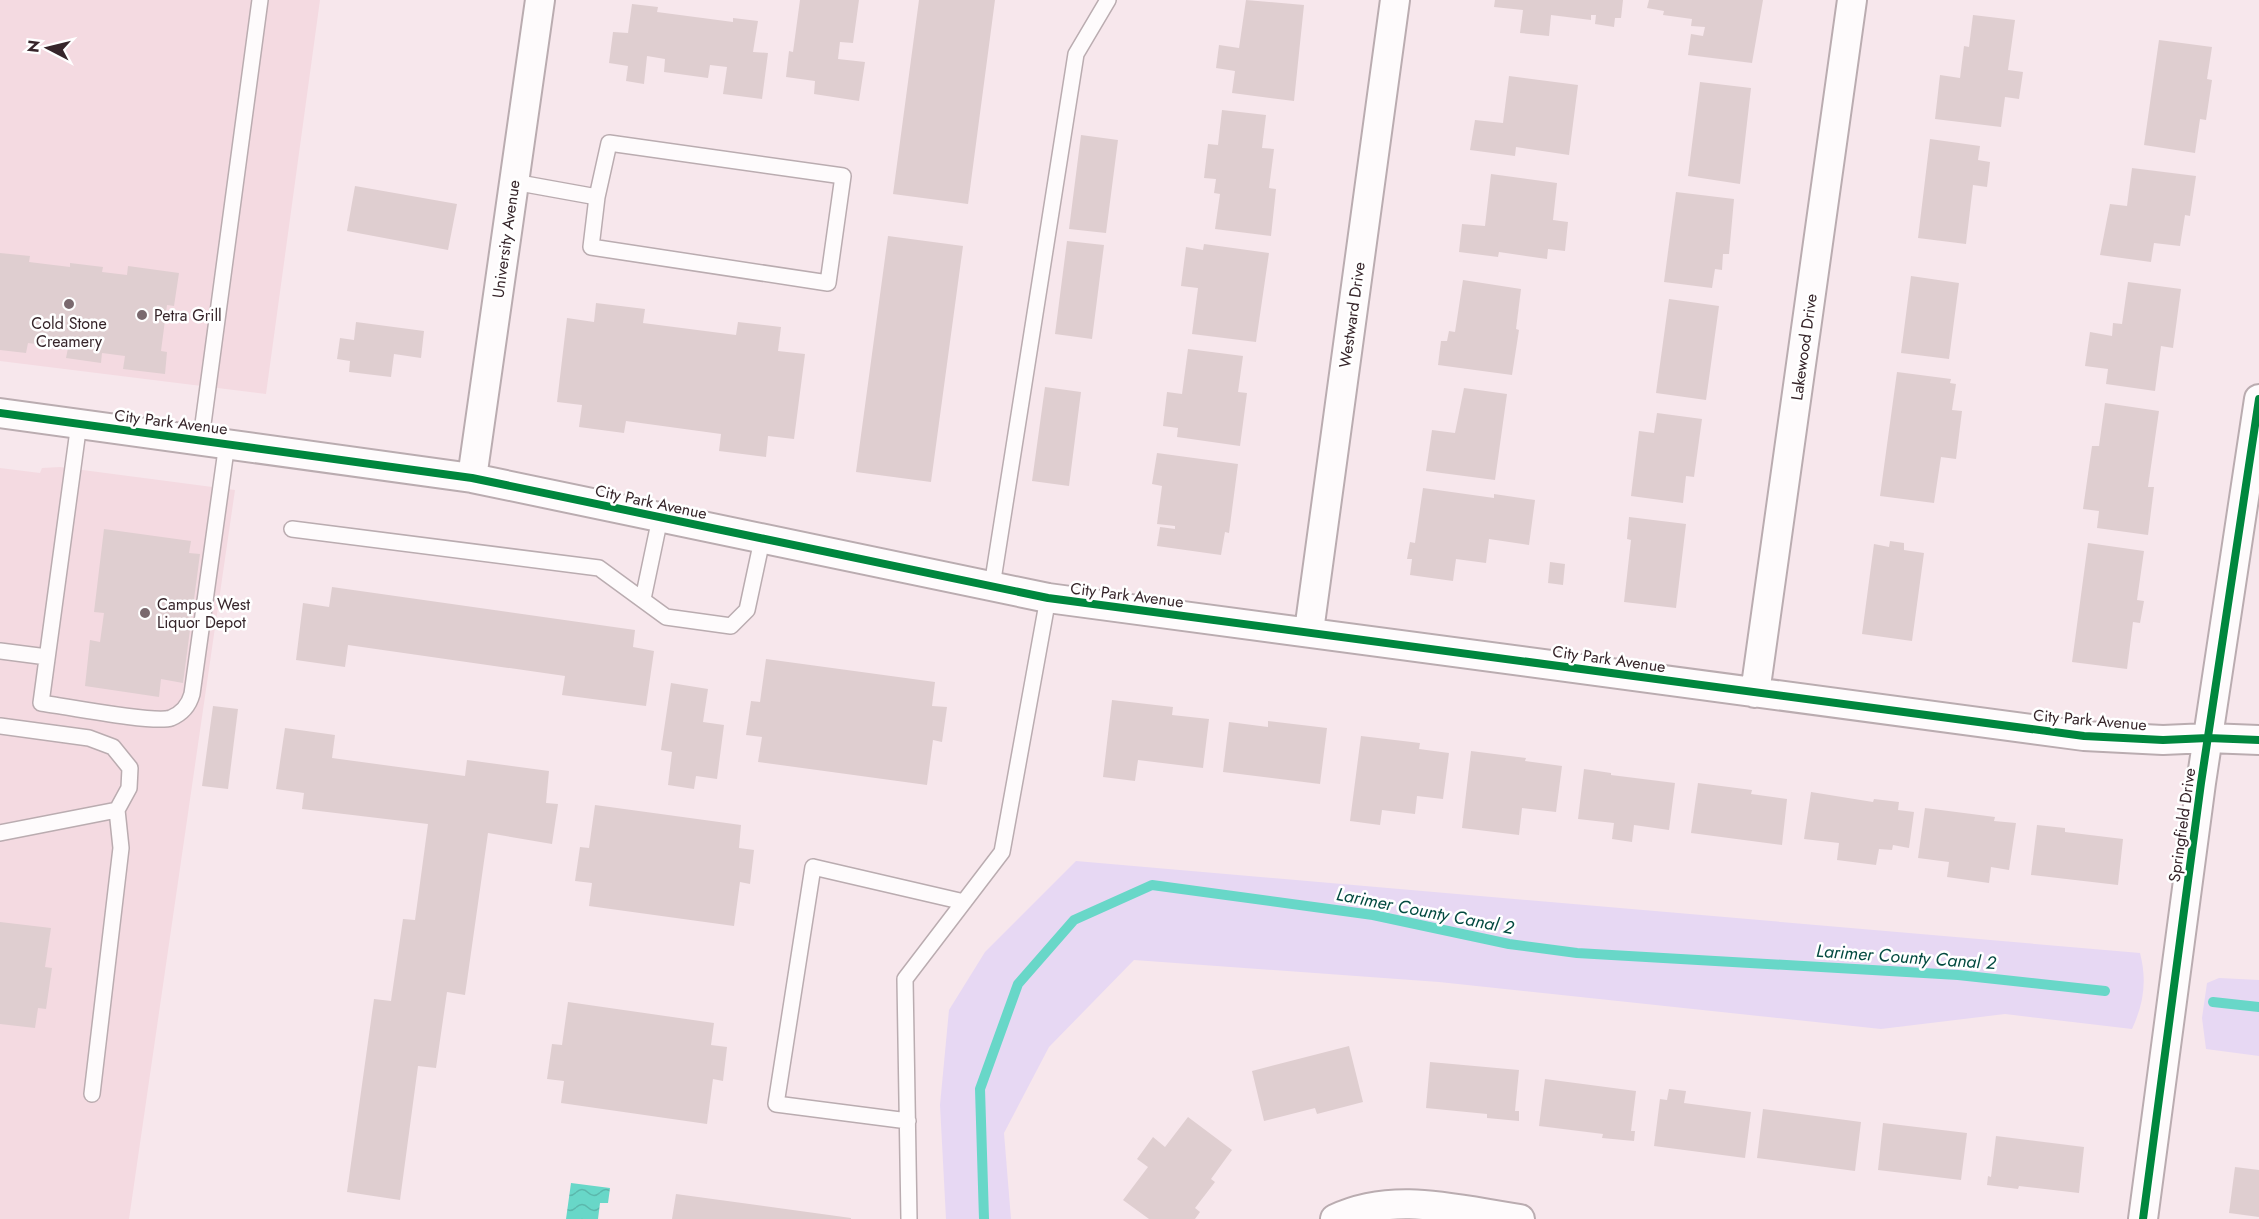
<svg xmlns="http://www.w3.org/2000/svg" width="2259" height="1219" font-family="Jost,sans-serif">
  <defs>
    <pattern id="water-waves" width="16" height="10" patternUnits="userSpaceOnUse" patternTransform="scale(1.5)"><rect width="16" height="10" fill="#68d7c8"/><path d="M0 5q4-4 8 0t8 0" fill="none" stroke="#5bb8ac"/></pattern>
  </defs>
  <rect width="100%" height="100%" fill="#f7e7ec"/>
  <path fill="#f4dae1" d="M0 0H320L266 394 0 361Z
    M60 467 235 490 129 1219H0V468L40 473 42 468Z"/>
  <path fill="#e7d8f3" d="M1076 861 2140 953C2147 980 2144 1003 2132 1029L2005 1014 1881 1029 1439 982 1134 960 1049 1047 1004 1133 1011 1219H946L940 1105 949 1010 985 952Z
    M2219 978 2259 980V1056L2206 1049 2202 1018 2207 983Z"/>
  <path fill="url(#water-waves)" d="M571 1183 610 1188 608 1203H600L598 1219H566Z"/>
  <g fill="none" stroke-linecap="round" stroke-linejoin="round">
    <path stroke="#68d7c8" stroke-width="10" d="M2213 1002 2259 1007
      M984 1219 980 1089 1018 984 1074 920 1152 885 1373 915 1509 944 1577 953 1958 975 2105 991"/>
  </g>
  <path fill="#dfced0" d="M800 0H859L853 43 840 42 838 59 865 62 859 101 814 94 815 81 786 77 789 51 793 52Z
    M919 0H995L968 204 893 194Z
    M1246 0 1304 5 1294 101 1232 93 1235 71 1216 68 1219 45 1239 48Z
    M1495 0H1623L1621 18H1615L1614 27 1595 24 1596 15H1591V20L1551 15 1549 36 1520 33 1523 10 1494 7Z
    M1649 0H1763L1752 63 1688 55 1691 34 1703 36 1705 27 1691 26 1692 19 1663 15 1664 11 1647 8Z
    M632 4 658 7 657 12 733 22V18L758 21 753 52 768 53 762 99 723 94 727 67 710 65 708 78 664 72 665 59 647 56 644 84 626 81 628 66 609 63 613 32 628 33Z
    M1973 15 2015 20 2008 70 2023 72 2019 99 2005 97 2001 127 1935 119 1940 75 1960 78 1964 46 1969 47Z
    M2159 40 2212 47 2207 79 2212 80 2206 120 2200 119 2195 153 2144 145Z
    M1509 76 1578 85 1569 155 1516 147 1515 156 1470 150 1475 120 1503 123Z
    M1700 82 1751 88 1740 184 1688 176Z
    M1222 110 1266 115 1262 148 1274 149 1269 188 1276 189 1271 236 1215 229 1220 194 1214 193 1216 179 1204 178 1208 144 1218 145Z
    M1081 135 1118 140 1106 233 1069 229Z
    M1930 139 1980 146 1978 160 1990 162 1987 187 1973 185 1966 244 1918 238Z
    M2132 168 2196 176 2190 216 2185 215 2180 246 2154 243 2151 262 2100 255 2110 204 2127 206Z
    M1491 174 1557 183 1553 220 1568 222 1565 251 1548 249 1547 259 1499 252 1498 257 1459 252 1462 224 1485 226Z
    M355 186 457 204 448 250 347 231Z
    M1676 192 1734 199 1729 254H1723L1722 270 1715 269 1712 288 1664 282Z
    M888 236 963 246 931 482 856 472Z
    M1067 241 1104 245 1092 339 1055 334Z
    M1204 244 1269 253 1256 342 1192 334 1198 288 1181 286 1186 247 1203 250Z
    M0 253 30 256 29 262 70 267V263L103 267 102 272 127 275 128 266 179 273 174 306 167 305 161 351 167 352 165 374 123 369 125 356 102 353 101 363 66 358 68 348 28 343 26 353 0 350Z
    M1911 276 1959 283 1949 359 1901 353Z
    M1463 280 1521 289 1516 329 1519 330 1512 375 1438 365 1441 341H1447L1449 331 1455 332Z
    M2128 282 2181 289 2173 348 2161 346 2155 391 2106 384 2108 369 2085 366 2090 332 2112 336 2113 323 2122 324Z
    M1669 299 1719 306 1706 400 1656 393Z
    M596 303 645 309 643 323 736 335 738 322 781 327 778 351 805 354 794 439 768 436 766 457 719 451 721 434 626 421 624 433 579 427 582 405 557 402 567 318 594 322Z
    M356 322 424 331 421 358 394 354 391 377 349 372 350 361 337 359 340 338 354 340Z
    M1188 349 1243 356 1238 392 1247 393 1240 446 1177 437 1178 428 1163 426 1167 392 1182 394Z
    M1897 372 1951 379 1950 383 1956 384 1952 410 1962 411 1956 459 1941 457 1934 503 1880 496Z
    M1045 387 1081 392 1069 486 1032 481Z
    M1464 388 1507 394 1495 480 1426 471 1432 430 1455 433Z
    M2105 403 2159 411 2148 487H2154L2148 535 2097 528 2099 511 2083 509 2092 446H2099Z
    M1657 413 1702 419 1694 477 1686 476 1683 503 1631 496 1639 431 1654 433Z
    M1157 453 1238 464 1229 533 1225 532 1221 555 1157 546 1160 527 1175 529V526L1157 524 1162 486 1152 484Z
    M1423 488 1494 498V494L1535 500 1529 545 1489 539 1486 563 1456 559 1453 581 1410 575 1412 559H1407L1410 542 1415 543Z
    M1629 517 1686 524 1676 608 1624 602 1631 540 1627 539Z
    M104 529 191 541 189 553 200 554 183 683 161 679 159 697 85 686 90 640 100 642 104 613 94 612Z
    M1890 541 1904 543V550L1924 553 1912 641 1862 634 1874 544 1889 547Z
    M2088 543 2144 551 2137 600 2144 601 2140 623 2133 622 2127 669 2072 662Z
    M1550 562 1565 564 1563 585 1548 583Z
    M332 587 635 630 633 647 654 651 646 706 562 695 565 676 348 645 345 667 296 660 303 603 329 607Z
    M766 659 935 682 932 706 947 707 942 742 933 740 927 785 758 762 762 737 746 735 751 701 760 702Z
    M671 683 708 689 703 722 724 725 717 779 696 776 694 789 668 785 672 752 661 750Z
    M1112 700 1173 707 1172 715 1209 719 1203 768 1138 760 1135 781 1103 777Z
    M213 706 238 709 228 789 202 786Z
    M1268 721 1327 728 1320 784 1223 772 1229 722 1268 727Z
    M285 728 335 735 332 758 465 776 467 760 549 771 546 803 558 804 552 844 488 833 465 995 447 992 436 1068 418 1066 400 1200 347 1192 374 999 391 1001 403 919 415 920 428 824 302 809 304 793 276 789Z
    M1361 736 1420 743 1419 749 1449 753 1443 799 1417 796 1415 814 1382 810 1380 825 1350 821Z
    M1471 751 1526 758 1525 761 1562 766 1556 812 1522 808 1519 835 1462 828Z
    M1584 769 1611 773V775L1675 783 1669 830 1634 825 1632 842 1612 839 1614 823 1578 819Z
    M1698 783 1752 790 1751 794 1787 799 1782 845 1691 833Z
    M1811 792 1873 802 1874 799 1899 802 1898 810 1914 812 1909 848 1893 845 1892 850 1879 849 1876 865 1837 860 1839 843 1804 839Z
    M595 805 741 825 739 848 754 850 750 884 740 882 734 926 589 906 592 883 575 881 580 847 589 848Z
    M1925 808 1995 817 1994 821 2016 823 2009 870 1991 867 1989 883 1947 877 1949 862 1918 858Z
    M2037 825 2065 828V832L2123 839 2118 885 2031 875Z
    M0 922 51 928 45 967 52 968 46 1009 38 1008 35 1028 0 1024Z
    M568 1002 714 1023 711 1045 727 1047 723 1081 713 1079 707 1124 561 1103 564 1081 547 1079 552 1044 562 1045Z
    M1349 1046 1363 1102 1317 1114 1315 1108 1264 1121 1252 1071Z
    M1430 1062 1519 1070 1515 1111H1519V1121L1487 1118V1114L1426 1108Z
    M1545 1079 1636 1091 1631 1131H1635L1634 1141 1602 1138 1603 1134 1539 1126Z
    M1669 1089 1686 1091 1684 1103 1751 1112 1745 1158 1654 1146 1660 1099 1667 1100Z
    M1763 1109 1861 1122 1855 1171 1757 1158Z
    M1188 1117 1232 1150 1211 1179 1215 1182 1195 1208 1200 1212 1195 1219H1149L1123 1200 1148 1167 1137 1159 1153 1137 1165 1147Z
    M1883 1123 1967 1133 1961 1180 1878 1170Z
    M1996 1136 2084 1147 2079 1193 2019 1186 2018 1189 1987 1185 1988 1176 1991 1177Z
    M2235 1167 2259 1170V1217L2229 1213Z
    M676 1194 851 1218V1219H672Z"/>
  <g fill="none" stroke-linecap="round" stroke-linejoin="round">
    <g stroke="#baacb0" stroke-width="18">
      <path id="lane" d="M514 182 597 197 591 247 828 283 843 176 609 143 597 197
        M79 423 41 703C64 706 155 724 171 718 183 713 189 705 192 694L227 443
        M201 439 260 0
        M292 529 599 568 666 617 731 626 747 610 762 540
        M992 586 1076 54 1108 0
        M643 599 660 518
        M0 651 47 657
        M0 726 89 738 113 747 130 768 129 788 117 810 0 833
        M92 1094 121 848 117 810
        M908 1121 776 1104 813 867 964 902
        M909 1219 905 979 1002 852 1048 598"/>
    </g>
    <g stroke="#baacb0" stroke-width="32">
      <path id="street" d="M0 413 472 478 1048 598 2084 736 2163 740 2208 738 2259 740
        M472 478 540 0
        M1309 631 1395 0
        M1755 693 1852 0
        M1335 1219C1394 1191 1457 1210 1520 1219
        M2143 1219 2201 783 2259 399"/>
    </g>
    <use href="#lane" stroke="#fefbfc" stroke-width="15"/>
    <use href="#street" stroke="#fefbfc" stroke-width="28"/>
    <g stroke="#fff" stroke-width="11">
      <path id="cycleway" d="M0 413 472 478 1048 598 2084 736 2163 740 2208 738 2259 740
        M2143 1219 2201 783 2259 399"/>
    </g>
    <use href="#cycleway" stroke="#00873e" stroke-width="8"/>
  </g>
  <g fill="#7a696e" stroke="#fff" stroke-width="2">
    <circle cx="69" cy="304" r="6"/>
    <circle cx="142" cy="315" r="6"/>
    <circle cx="145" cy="613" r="6"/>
  </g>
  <g text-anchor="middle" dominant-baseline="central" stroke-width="5" stroke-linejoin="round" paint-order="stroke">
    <g font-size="16" fill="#36252a" stroke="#fff">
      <text transform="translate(506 239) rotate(-82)">University Avenue</text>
      <text transform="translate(1352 315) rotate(-82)">Westward Drive</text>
      <text transform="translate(1804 347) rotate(-82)">Lakewood Drive</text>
      <text transform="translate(171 422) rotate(7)">City Park Avenue</text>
      <text transform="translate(651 502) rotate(12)">City Park Avenue</text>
      <text transform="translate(1127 595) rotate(7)">City Park Avenue</text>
      <text transform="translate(1609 659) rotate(8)">City Park Avenue</text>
      <text transform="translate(2090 720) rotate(5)">City Park Avenue</text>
      <text transform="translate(2182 825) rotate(-82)">Springfield Drive</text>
    </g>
    <g font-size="16" fill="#36252a" stroke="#fff" text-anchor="start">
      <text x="154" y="315">Petra Grill</text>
      <text x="69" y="323" text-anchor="middle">Cold Stone<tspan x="69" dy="18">Creamery</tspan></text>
      <text x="157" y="604">Campus West<tspan x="157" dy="18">Liquor Depot</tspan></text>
    </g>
    <g font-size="18" font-style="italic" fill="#034a40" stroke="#fff">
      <text transform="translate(1425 911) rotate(11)">Larimer County Canal 2</text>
      <text transform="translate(1906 957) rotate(4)">Larimer County Canal 2</text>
    </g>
  </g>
  <g transform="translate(48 48) rotate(277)" stroke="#ffffff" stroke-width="4.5" paint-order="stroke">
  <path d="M0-4.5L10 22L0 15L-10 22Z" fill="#36252a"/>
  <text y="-9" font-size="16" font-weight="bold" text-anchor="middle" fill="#36252a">N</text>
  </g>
</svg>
